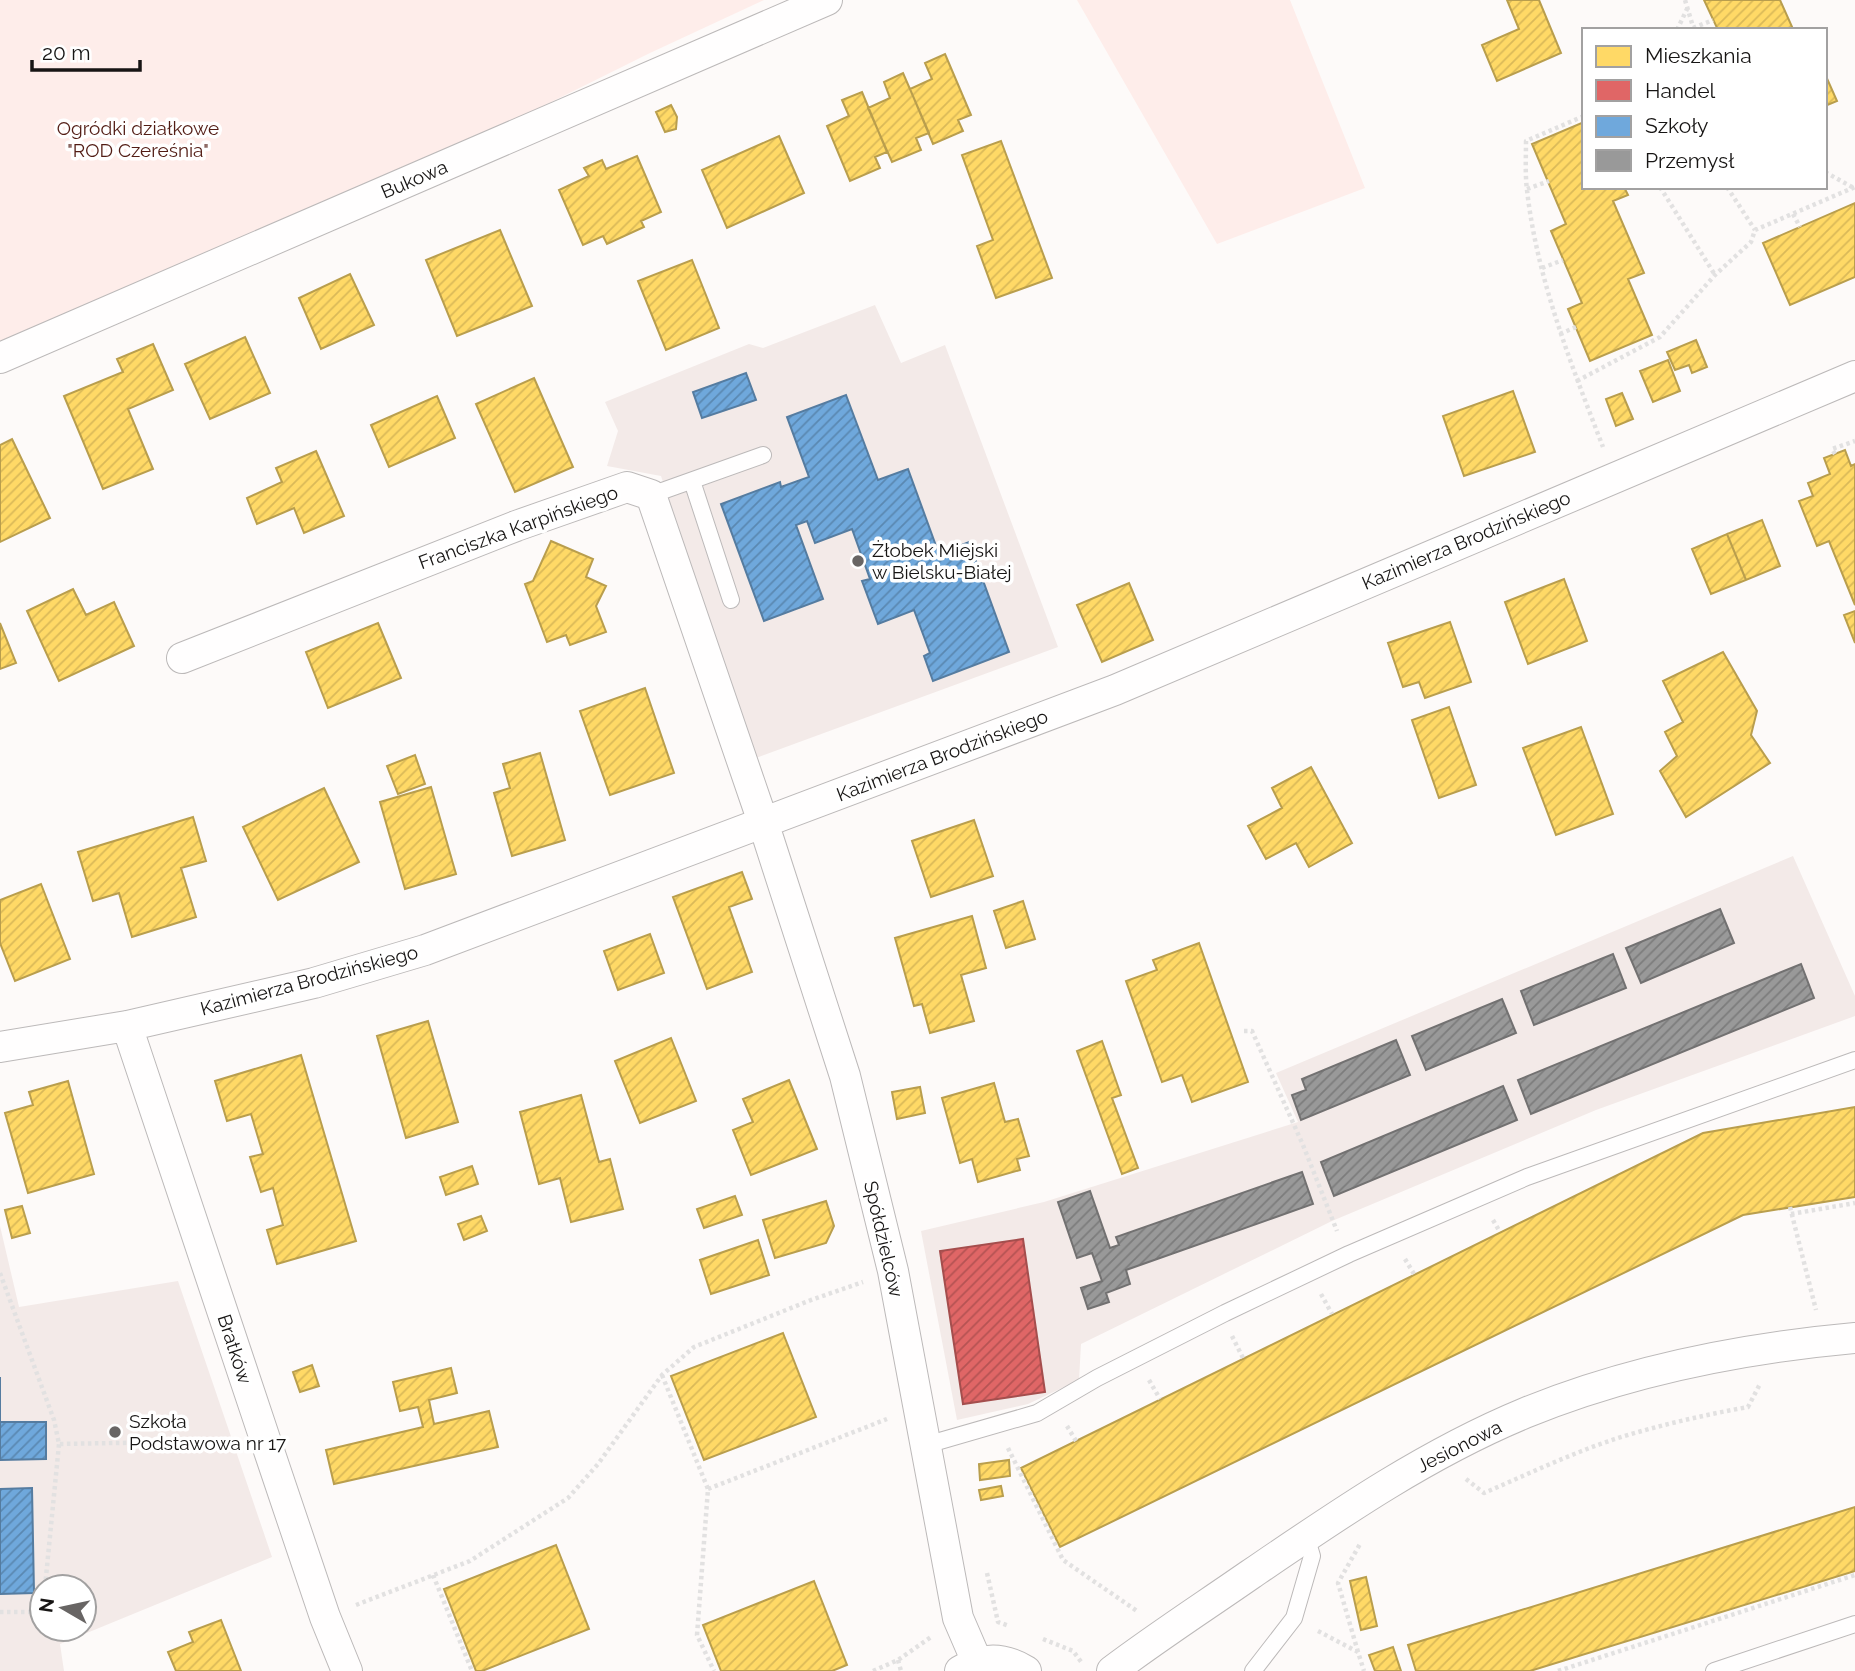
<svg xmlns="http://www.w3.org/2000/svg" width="1855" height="1671" font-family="Raleway,sans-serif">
  <defs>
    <pattern id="homes-hatch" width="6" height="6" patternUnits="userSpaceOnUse" patternTransform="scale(1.75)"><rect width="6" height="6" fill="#ffd966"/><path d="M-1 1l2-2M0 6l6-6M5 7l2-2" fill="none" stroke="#dab958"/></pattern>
    <pattern id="shops-hatch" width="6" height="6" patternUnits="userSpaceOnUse" patternTransform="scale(1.75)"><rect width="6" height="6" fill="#e06666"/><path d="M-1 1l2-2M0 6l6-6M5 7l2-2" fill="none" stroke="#b55353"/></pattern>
    <pattern id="schools-hatch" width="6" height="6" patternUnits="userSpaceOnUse" patternTransform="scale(1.75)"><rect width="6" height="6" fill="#6fa8dc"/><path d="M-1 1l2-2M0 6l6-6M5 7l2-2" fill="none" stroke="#5a88b1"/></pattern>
    <pattern id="industry-hatch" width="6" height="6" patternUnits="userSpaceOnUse" patternTransform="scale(1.75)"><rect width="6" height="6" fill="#999"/><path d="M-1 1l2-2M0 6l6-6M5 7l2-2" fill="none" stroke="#7c7c7c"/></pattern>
  </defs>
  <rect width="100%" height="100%" fill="#fdfaf9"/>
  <path fill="#f3eae8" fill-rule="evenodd" d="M875 305 901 363 945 345 1058 647 756 758 661 476 607 466 618 431 605 402 749 344 763 348Z
    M1793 856 1855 996V1016L1596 1110 1332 1221 1081 1344 1079 1380 1028 1404 957 1420 921 1231 1044 1202 1298 1122 1276 1073Z
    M0 1226 19 1307 178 1281 272 1557 60 1644 64 1671H0ZM42 1587H84V1629H42Z"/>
  <path fill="#feedea" d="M0 0H764L650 53 410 172 0 353Z
    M1077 0H1290L1365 188 1217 244Z"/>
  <path fill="url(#homes-hatch)" stroke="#b99e4d" stroke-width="2" d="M1507 0H1539L1561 53 1497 81 1482 45 1519 29Z
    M1704 0H1780L1793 29 1718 30Z
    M945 54 971 115 958 120 963 131 933 144 910 89 932 79 925 63Z
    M903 73 929 133 916 138 921 150 892 162 868 108 890 98 884 82Z
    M1825 74 1837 101 1825 106Z
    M862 92 887 152 875 157 880 168 850 181 827 126 849 116 842 100Z
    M671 105 677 117 676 129 665 132 656 112Z
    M1584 122V187H1624L1628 195 1613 201 1644 273 1628 279 1652 335 1590 361 1568 309 1582 303 1551 231 1566 224 1532 144Z
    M779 136 804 193 727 228 702 170Z
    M1001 141 1052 278 996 298 977 246 993 240 962 155Z
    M637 156 661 212 641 221 644 227 607 244 603 236 583 245 559 190 589 176 584 168 602 160 606 169Z
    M1855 203V277L1790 305 1763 243Z
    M500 230 532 306 457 336 426 260Z
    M692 260 719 328 666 350 638 281Z
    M350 274 374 325 321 349 299 298Z
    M245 337 270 393 210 419 185 364Z
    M1696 340 1707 367 1692 373 1689 365 1675 370 1667 352Z
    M153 344 173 390 128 409 153 469 103 489 64 396 123 372 117 359Z
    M1668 360 1680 391 1653 402 1640 371Z
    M534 378 573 467 515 492 476 404Z
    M1513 391 1535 452 1464 476 1443 416Z
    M1622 393 1633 419 1616 426 1606 399Z
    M437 396 455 438 389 467 371 425Z
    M12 439 50 518 0 542V445Z
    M1845 450 1851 466 1855 464V605L1829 541 1817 546 1799 501 1813 496 1808 483 1830 474 1824 458Z
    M316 451 344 516 304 533 294 508 257 524 247 498 282 482 276 468Z
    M1762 520 1780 566 1746 580 1727 534Z
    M1727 534 1746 580 1711 594 1692 549Z
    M551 541 593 559 586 577 606 586 596 606 606 632 570 645 566 635 547 642 525 584 533 581Z
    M1564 579 1587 641 1528 664 1505 602Z
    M1129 583 1153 640 1102 662 1077 605Z
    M73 589 86 615 114 602 134 646 59 681 27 611Z
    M1855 611V643L1844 615Z
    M1450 622 1471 682 1425 698 1419 682 1403 687 1388 643Z
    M0 623 16 663 0 669Z
    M378 623 401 678 328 708 306 652Z
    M1723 652 1757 711 1751 735 1770 763 1686 817 1660 771 1677 756 1665 732 1683 722 1663 681Z
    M645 688 674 773 610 795 580 711Z
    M1449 707 1476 785 1439 798 1412 720Z
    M1581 727 1613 814 1556 835 1523 748Z
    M540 753 565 840 512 856 494 793 510 788 503 764Z
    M415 755 425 784 398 794 387 766Z
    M1311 767 1352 843 1309 867 1296 843 1266 859 1248 826 1282 808 1272 788Z
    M431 787 456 874 405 889 380 802Z
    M324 788 359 862 278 900 243 827Z
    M193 817 206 861 181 868 196 917 132 937 119 893 93 901 78 852Z
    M974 820 993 876 931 897 912 841Z
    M742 872 752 899 729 907 752 972 707 989 673 897Z
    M41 884 70 959 15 981 0 943V900Z
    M1023 901 1035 939 1006 948 994 911Z
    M972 916 986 968 961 975 974 1021 930 1033 922 1004 914 1006 895 938Z
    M650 934 664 973 618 990 604 951Z
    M1199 943 1248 1082 1192 1102 1182 1075 1162 1082 1126 981 1157 970 1153 960Z
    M428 1021 458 1122 406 1138 377 1036Z
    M671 1038 696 1101 640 1123 615 1061Z
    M1102 1041 1121 1095 1112 1098 1138 1168 1122 1174 1077 1051Z
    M301 1055 356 1241 277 1264 267 1230 283 1225 273 1188 261 1192 250 1157 263 1154 251 1114 227 1121 215 1081Z
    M789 1080 817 1149 751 1175 733 1130 753 1122 743 1099Z
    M68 1081 94 1174 28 1193 5 1113 33 1105 29 1092Z
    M994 1083 1005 1122 1018 1119 1029 1156 1017 1159 1020 1170 978 1182 972 1159 960 1163 942 1098Z
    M920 1087 925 1113 897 1119 892 1092Z
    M581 1095 599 1162 610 1159 623 1209 571 1222 560 1178 539 1184 520 1112Z
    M1855 1107V1197L1743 1215 1060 1547 1021 1468 1703 1133Z
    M472 1166 478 1184 446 1195 440 1177Z
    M735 1196 742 1215 704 1228 697 1209Z
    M826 1201 834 1226 826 1243 775 1258 763 1220Z
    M22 1206 30 1233 12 1238 5 1210Z
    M481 1216 487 1231 464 1240 458 1224Z
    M758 1240 769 1275 711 1294 700 1260Z
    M783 1333 816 1417 704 1460 671 1376Z
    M312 1365 319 1386 300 1392 293 1372Z
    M451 1368 457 1393 429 1400 434 1424 489 1411 498 1447 334 1484 326 1450 423 1427 418 1407 400 1411 393 1382Z
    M1009 1460 1010 1476 980 1480 979 1464Z
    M1001 1486 1003 1496 981 1500 979 1490Z
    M1855 1507V1571L1530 1671H1416L1408 1645Z
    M556 1545 589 1629 482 1671H476L444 1589Z
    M1366 1577 1377 1626 1361 1630 1350 1581Z
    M814 1581 847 1665 832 1671H721L703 1625Z
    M221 1620 241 1671H176L168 1652 193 1642 189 1632Z
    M1393 1647 1401 1671H1375L1369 1655Z"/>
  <path fill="url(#shops-hatch)" stroke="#a44e4d" stroke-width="2" d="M1023 1239 1045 1392 963 1404 940 1251Z"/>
  <path fill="url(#schools-hatch)" stroke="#557ca0" stroke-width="2" d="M746 373 756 400 702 418 693 392Z
    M846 395 878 480 908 469 939 554 969 542 1009 652 933 681 924 656 930 653 914 610 878 624 862 581 870 579 852 529 815 543 807 521 796 525 823 599 764 621 721 504 780 482 781 487 809 477 787 417Z
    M0 1377V1422H46V1459L0 1460Z
    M32 1488 34 1593 0 1594V1489Z"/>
  <path fill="url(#industry-hatch)" stroke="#727171" stroke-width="2" d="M1720 909 1734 943 1641 983 1626 948Z
    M1613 954 1626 988 1534 1025 1521 991Z
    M1801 964 1814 998 1531 1114 1518 1080Z
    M1502 999 1516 1033 1426 1070 1412 1036Z
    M1396 1040 1410 1075 1301 1120 1292 1095 1306 1090 1302 1079Z
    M1503 1086 1517 1120 1334 1196 1321 1162Z
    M1302 1172 1313 1204 1126 1270 1130 1284 1106 1293 1109 1302 1088 1309 1081 1288 1102 1281 1092 1253 1077 1258 1058 1202 1090 1191 1110 1248 1119 1245 1116 1237Z"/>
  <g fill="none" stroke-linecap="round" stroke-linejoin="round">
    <g stroke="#bcb9b9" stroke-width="18">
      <path id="service" d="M692 481 731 600
        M651 495 763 455
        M926 1445 1037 1413 1097 1378 1225 1313 1349 1254 1527 1177 1855 1060
        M1253 1671 1294 1618 1312 1556 1306 1536
        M1714 1671 1855 1624"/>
    </g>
    <g stroke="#bcb9b9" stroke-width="32">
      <path id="minor" d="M0 358 827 0
        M182 658 516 526 627 487 651 495 763 822 845 1076 893 1271 958 1618 977 1662
        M127 1026 265 1439 325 1617 347 1671
        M0 1047 127 1026 314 983 425 950 1115 690 1855 376
        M960 1671C983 1657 1003 1657 1026 1671
        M1112 1671C1157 1637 1205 1606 1251 1574 1339 1514 1426 1454 1525 1413 1628 1371 1744 1348 1855 1338"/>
    </g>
    <path stroke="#e2e1e1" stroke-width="4.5" stroke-dasharray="3.5 3.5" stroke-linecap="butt" d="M1685 0 1694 30
      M1693 28 1713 20
      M1677 30 1687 9
      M1584 116 1526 141C1526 157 1525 174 1527 190 1537 279 1571 364 1603 447
      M1825 172 1852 187
      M1660 187 1715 275
      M1727 187 1755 230
      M1527 189 1549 181
      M1793 214 1800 227
      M1542 268 1563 260
      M1560 334 1576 327
      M1577 381 1660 337 1715 275 1751 242 1755 230 1855 187
      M1835 454 1832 449 1855 441
      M1244 1031H1252L1303 1145 1337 1231
      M1790 1207 1816 1310
      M1791 1214 1855 1203
      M1493 1220 1500 1232
      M1405 1259 1414 1274
      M0 1273 54 1420 59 1444 230 1441
      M1321 1294 1332 1314
      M1232 1336 1243 1358
      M662 1375 708 1489 697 1635 714 1671
      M1149 1380 1160 1399
      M1067 1426 1076 1441
      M1008 1448 1063 1560 1137 1611
      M1466 1479 1484 1493C1528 1474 1572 1453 1618 1438 1660 1425 1704 1415 1748 1407L1760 1384
      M708 1489 887 1419
      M987 1573 998 1622 1009 1626
      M433 1575 472 1671
      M45 1587 59 1444
      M356 1605 470 1561 568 1498 598 1464 662 1375 694 1347 811 1300 863 1282
      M0 1612H42
      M1318 1631 1358 1652 1364 1671
      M1043 1639 1073 1651 1082 1663
      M1358 1652 1338 1583 1360 1544
      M898 1660 901 1671
      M873 1671 898 1660 931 1637
      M1558 1671 1855 1575"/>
    <use href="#service" stroke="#fffefe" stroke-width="16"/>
    <use href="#minor" stroke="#fffefe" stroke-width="30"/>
  </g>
  <g fill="#686564" stroke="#fff" stroke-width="2.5">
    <circle cx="858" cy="561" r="7"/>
    <circle cx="115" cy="1432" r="7"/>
  </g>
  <g text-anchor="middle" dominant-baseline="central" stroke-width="7" stroke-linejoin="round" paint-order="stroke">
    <g font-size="19" fill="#521c14" stroke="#fff">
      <text x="138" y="128">Ogródki działkowe<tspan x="138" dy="22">"ROD Czereśnia"</tspan></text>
    </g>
    <g font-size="19" fill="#171514" stroke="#fff">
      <text transform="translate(414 179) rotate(-23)">Bukowa</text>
      <text transform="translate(518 527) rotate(-20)">Franciszka Karpińskiego</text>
      <text transform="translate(1466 540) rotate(-23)">Kazimierza Brodzińskiego</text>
      <text transform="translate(942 755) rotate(-21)">Kazimierza Brodzińskiego</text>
      <text transform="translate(309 980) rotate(-15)">Kazimierza Brodzińskiego</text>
      <text transform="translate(884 1239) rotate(77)">Spółdzielców</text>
      <text transform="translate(235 1349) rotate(72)">Bratków</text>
      <text transform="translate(1459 1446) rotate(-27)">Jesionowa</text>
    </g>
    <g font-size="19" fill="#171514" stroke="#fff" text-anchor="start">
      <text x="872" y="550">Żłobek Miejski<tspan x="872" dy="22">w Bielsku-Białej</tspan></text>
      <text x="129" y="1421">Szkoła<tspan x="129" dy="22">Podstawowa nr 17</tspan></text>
    </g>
  </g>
  <rect x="1582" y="28" width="245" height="161" fill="#ffffff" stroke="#a2a1a1" stroke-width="2"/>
  <rect x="1596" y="46" width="35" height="21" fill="#ffd966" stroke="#a2a1a1" stroke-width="2"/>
  <text x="1645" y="63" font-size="21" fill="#171514">Mieszkania</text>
  <rect x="1596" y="80" width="35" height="21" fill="#e06666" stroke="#a2a1a1" stroke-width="2"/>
  <text x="1645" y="98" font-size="21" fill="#171514">Handel</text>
  <rect x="1596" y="116" width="35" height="21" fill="#6fa8dc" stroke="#a2a1a1" stroke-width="2"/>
  <text x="1645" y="133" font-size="21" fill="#171514">Szkoły</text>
  <rect x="1596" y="150" width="35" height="21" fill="#999999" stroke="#a2a1a1" stroke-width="2"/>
  <text x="1645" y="168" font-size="21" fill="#171514">Przemysł</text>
  <g transform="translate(63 1608) rotate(279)"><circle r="33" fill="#ffffff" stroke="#a2a1a1" stroke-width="2"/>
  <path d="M0-5L12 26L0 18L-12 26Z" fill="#686564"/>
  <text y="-10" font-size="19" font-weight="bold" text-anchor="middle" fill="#171514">N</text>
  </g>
  <path d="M32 60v10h108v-10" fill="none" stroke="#171514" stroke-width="3.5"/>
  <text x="42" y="60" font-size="21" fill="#171514" stroke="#ffffff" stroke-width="5" paint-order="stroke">20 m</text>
</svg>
